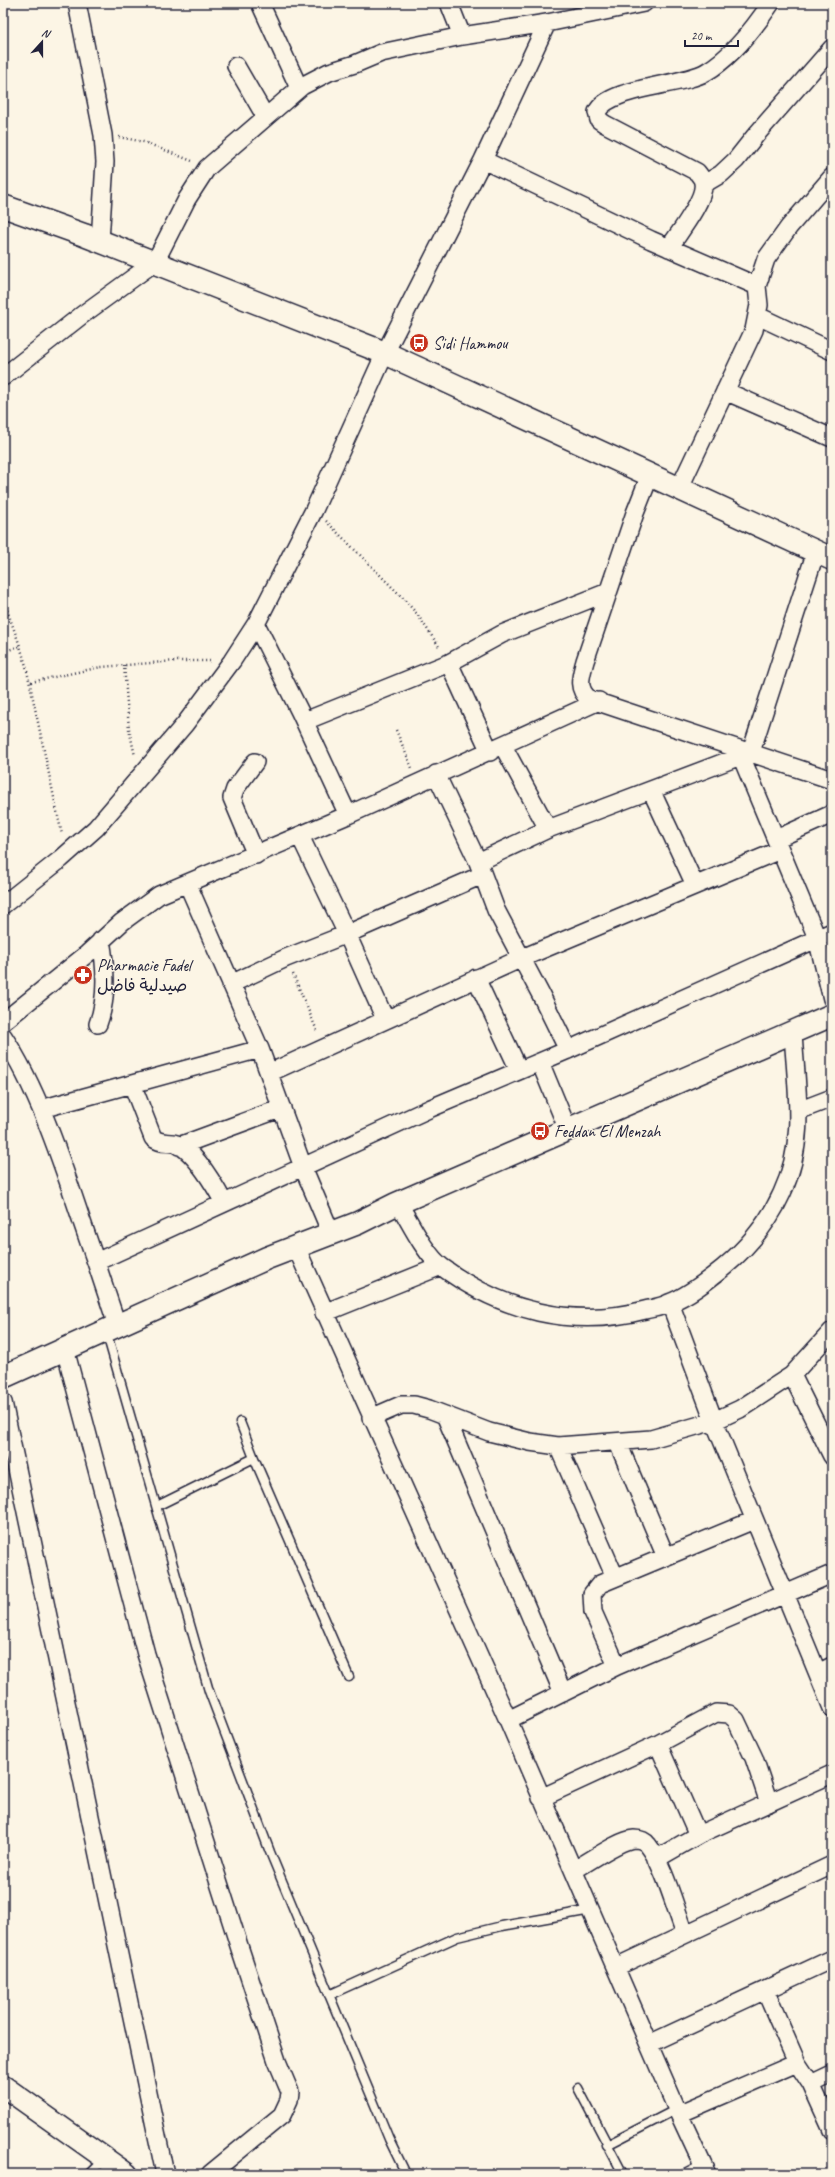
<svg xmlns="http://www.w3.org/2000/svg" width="835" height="2177" font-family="Caveat,'Playpen Sans Arabic',sans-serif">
  <rect width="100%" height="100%" fill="#fcf5e5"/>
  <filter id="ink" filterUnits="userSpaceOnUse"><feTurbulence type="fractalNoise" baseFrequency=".025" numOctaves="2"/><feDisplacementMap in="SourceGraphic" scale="8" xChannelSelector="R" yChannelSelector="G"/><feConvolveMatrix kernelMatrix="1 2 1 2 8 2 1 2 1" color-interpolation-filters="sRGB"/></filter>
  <g filter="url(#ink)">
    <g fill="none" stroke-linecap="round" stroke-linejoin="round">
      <g stroke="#22223b" stroke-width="11">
        <path id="service" d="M106 1331 209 1691 270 1852 389 2139 406 2174
          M254 1458 349 1677
          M157 1506 254 1458 240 1422
          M329 1995 457 1937 502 1926 591 1910
          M578 2088 623 2174
          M607 2145 677 2109
          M90 2174 105 2159
          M683 2174 702 2164"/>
      </g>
      <g stroke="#22223b" stroke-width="20">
        <path id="minor" d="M77 3 103 135 105 162 100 241
          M260 3 299 88
          M449 3 462 36
          M236 66 265 116
          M483 160 651 240 757 286
          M704 184 721 174 736 160 755 136 832 48
          M669 248C678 234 706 199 703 183 703 179 700 176 697 172L605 124 599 120 597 112C608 87 682 86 706 72 732 57 755 27 771 3
          M758 316 832 351
          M3 377 82 315 155 262 187 199 207 168 302 86 329 72 355 64 381 53 462 36 547 23 644 3
          M725 391 832 438
          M650 475 635 513 585 661C581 676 576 688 589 699L832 780
          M679 489 754 330 759 305 757 286 766 259 789 227 832 177
          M256 624 300 712 348 815
          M449 663 502 634 608 592
          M305 721 449 663 490 752
          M503 746 548 829
          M741 756 817 938 832 999
          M255 762 235 789 232 798 256 855
          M436 774 478 862 496 910 541 995 568 1050
          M651 790 695 885
          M300 836 347 934 482 875
          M776 839 832 814
          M478 862 548 829 751 752 816 551
          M188 885 260 1049 303 1167 331 1233
          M3 905 61 859 96 828 185 724 232 661 256 624 314 510 385 353 483 160 547 23
          M476 978 519 1070
          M231 984 286 958 347 934 385 1019
          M3 1022 87 954 122 922 159 895 348 815 599 701
          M98 1024C108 997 106 968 101 940
          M3 1036C45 1099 70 1190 96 1262L431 1108 568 1050 832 932
          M540 1062 568 1130
          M269 1073 522 958 780 850
          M132 1084 153 1138C162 1145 168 1141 177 1144 195 1152 215 1186 224 1203
          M41 1109 260 1049
          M798 1111 832 1098
          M179 1146 282 1108
          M396 1204 400 1206C411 1224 425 1254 442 1267 502 1311 573 1329 645 1310 653 1308 662 1307 669 1303 688 1296 707 1281 723 1268 747 1248 769 1222 782 1193 807 1140 796 1088 793 1033
          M296 1247 508 1720 679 2114 797 2063
          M96 1262 117 1325
          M670 1303 714 1421 832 1708
          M324 1313 441 1266
          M65 1349 146 1654 241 1952 277 2061 290 2092 289 2100 282 2115 210 2174
          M792 1375 832 1456
          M3 1402 165 2174
          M445 1415 563 1693
          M371 1418 401 1405H414L429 1409 489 1432 530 1442 558 1446 651 1439 714 1421 740 1409 792 1375 832 1331
          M618 1443 666 1557
          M558 1446 615 1577
          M617 1666 593 1612 592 1594 600 1584 754 1520
          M818 1673 832 1666
          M508 1720 617 1666 832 1574
          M658 1744 698 1835
          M541 1798 658 1744 716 1713 729 1714 736 1720 754 1758 769 1803
          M656 1859 698 1835 832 1774
          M574 1870C589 1862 619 1840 634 1839 640 1839 645 1841 648 1845 664 1865 675 1908 685 1933
          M616 1967 832 1865
          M765 1990 797 2063 811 2084 832 2130
          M649 2044 832 1959
          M811 2084 832 2074
          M679 2114 707 2174"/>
      </g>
      <g stroke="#22223b" stroke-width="24">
        <path id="tertiary" d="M3 2086 127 2174"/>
      </g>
      <g stroke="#22223b" stroke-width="25">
        <path id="secondary" d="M3 206 84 235 385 353 832 559"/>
      </g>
      <g stroke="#22223b" stroke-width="25">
        <path id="primary" d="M3 1377 267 1258 358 1223 396 1204 832 1015"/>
      </g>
      <path stroke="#22223b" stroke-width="2.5" stroke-dasharray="1 3" stroke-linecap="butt" d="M119 137 144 142 192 161
        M326 521 404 599 417 614 440 648
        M3 599 20 646
        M3 652 20 646 26 666 62 835
        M124 665 129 729 135 756
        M31 682 101 667 176 661H210
        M396 730 412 768
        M293 974 318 1033"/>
      <use href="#service" stroke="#fcf5e5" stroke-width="8"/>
      <use href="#minor" stroke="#fcf5e5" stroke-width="17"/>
      <use href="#tertiary" stroke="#fcf5e5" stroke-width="21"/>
      <use href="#secondary" stroke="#fcf5e5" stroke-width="22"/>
      <use href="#primary" stroke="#fcf5e5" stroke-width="22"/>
    </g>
  </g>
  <defs>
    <g id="bus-disc" transform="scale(1)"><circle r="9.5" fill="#c8321e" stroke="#fcf5e5"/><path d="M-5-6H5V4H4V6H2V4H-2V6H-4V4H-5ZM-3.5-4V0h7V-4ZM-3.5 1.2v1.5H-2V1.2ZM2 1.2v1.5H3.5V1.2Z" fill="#fff"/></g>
    <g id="pharmacy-disc" transform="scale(1)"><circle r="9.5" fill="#c8321e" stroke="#fcf5e5"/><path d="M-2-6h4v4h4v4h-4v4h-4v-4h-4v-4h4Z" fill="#fff"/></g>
  </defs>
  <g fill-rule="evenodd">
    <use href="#bus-disc" x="419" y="343"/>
    <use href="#pharmacy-disc" x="83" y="975"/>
    <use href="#bus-disc" x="540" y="1131"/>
  </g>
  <g text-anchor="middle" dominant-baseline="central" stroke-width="3" stroke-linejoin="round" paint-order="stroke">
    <g font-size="17" fill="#22223b" stroke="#fcf5e5" text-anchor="start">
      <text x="433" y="343">Sidi Hammou</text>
      <text x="97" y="965">Pharmacie Fadel<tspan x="97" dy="20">صيدلية فاضل</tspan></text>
      <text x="554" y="1131">Feddan El Menzah</text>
    </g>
  </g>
  <rect width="835" height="2177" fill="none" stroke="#fcf5e5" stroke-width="16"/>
  <rect x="8" y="8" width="819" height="2161" fill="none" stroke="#22223b" stroke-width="1.5" filter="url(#ink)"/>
  <g transform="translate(42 42) rotate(21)" stroke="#fcf5e5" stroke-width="3" paint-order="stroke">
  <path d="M0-3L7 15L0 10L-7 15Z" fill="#22223b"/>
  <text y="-6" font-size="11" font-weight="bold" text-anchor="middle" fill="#22223b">N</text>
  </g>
  <path d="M685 40v6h53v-6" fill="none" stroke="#22223b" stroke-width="2"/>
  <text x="691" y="40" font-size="12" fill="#22223b" stroke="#fcf5e5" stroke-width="3" paint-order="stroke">20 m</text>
</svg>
